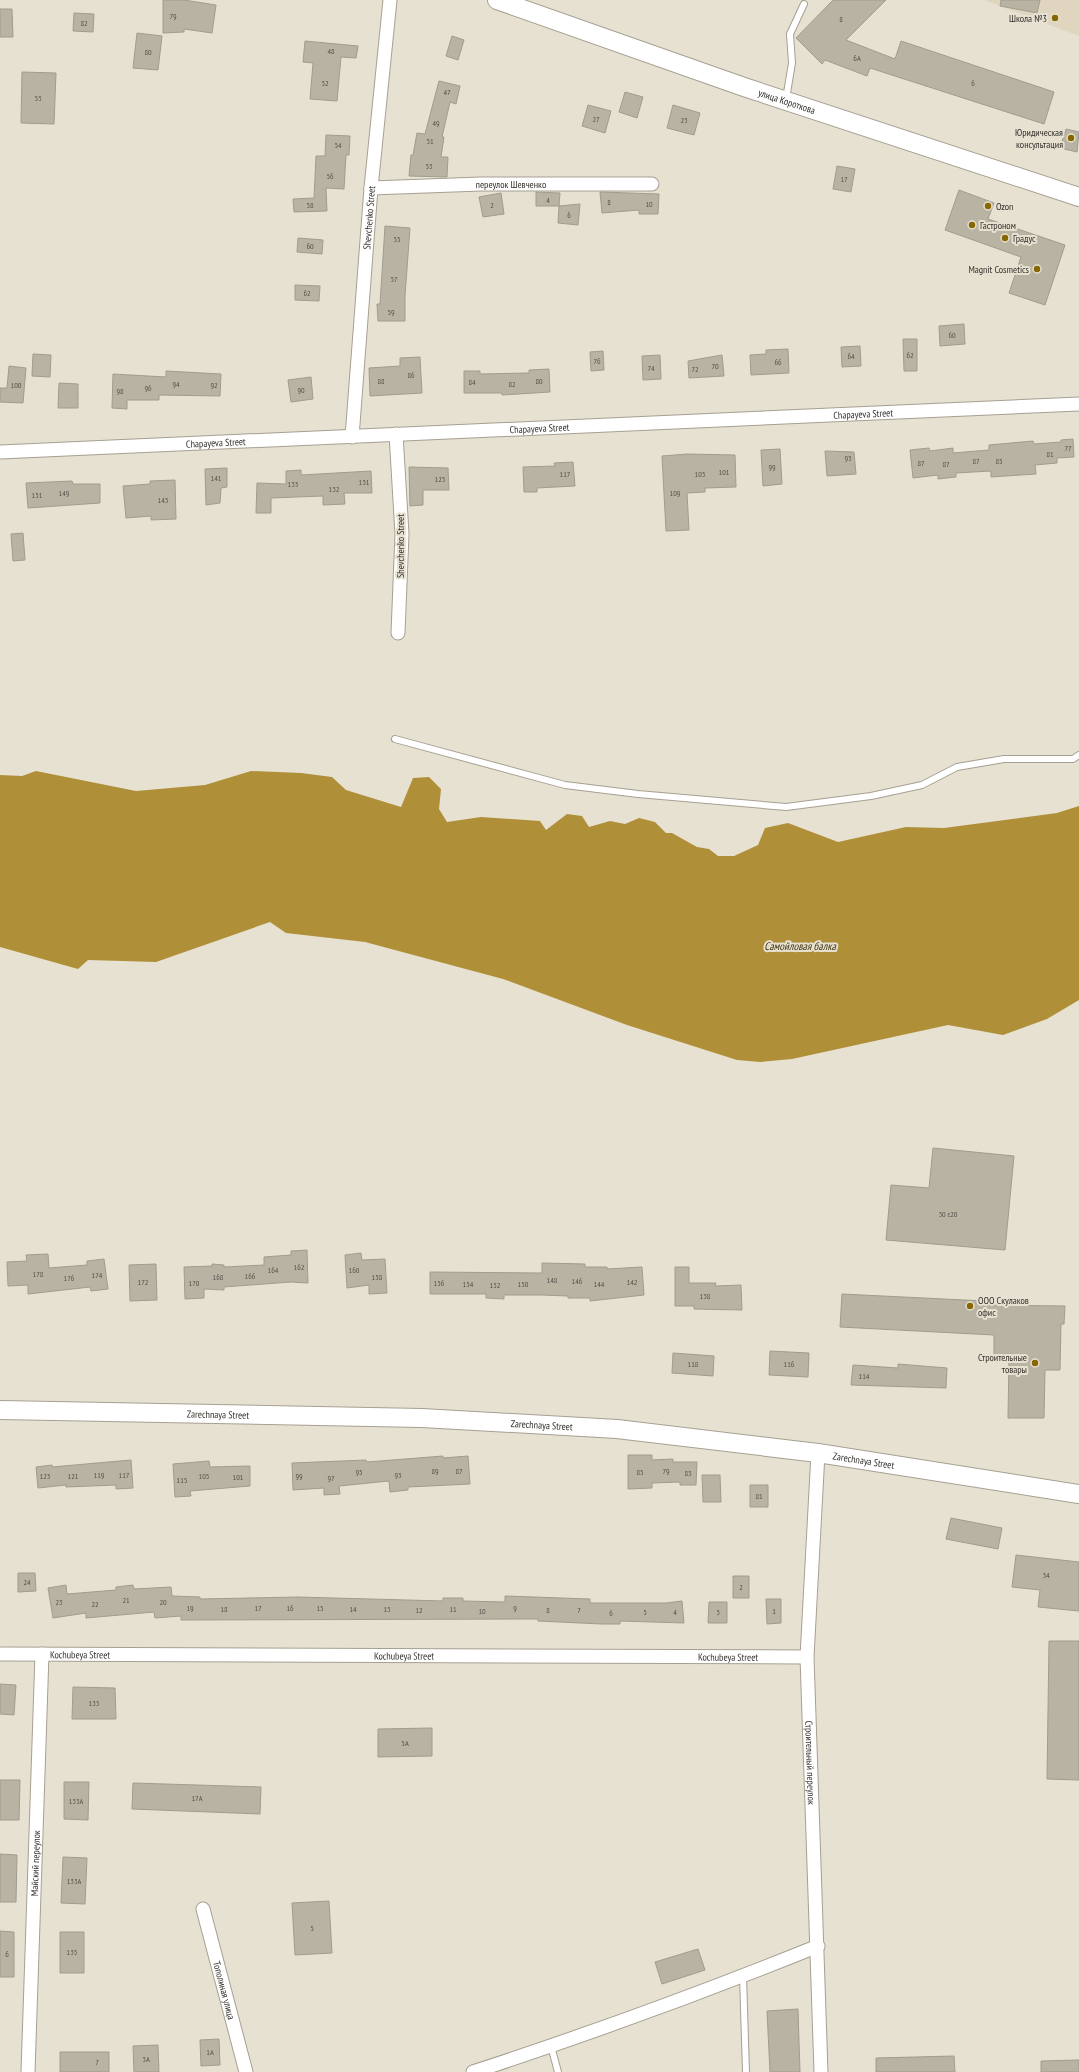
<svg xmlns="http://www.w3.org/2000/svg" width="1079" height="2072" font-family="'PT Sans Narrow',sans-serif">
  <rect width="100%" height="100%" fill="#e7e1d2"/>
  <path fill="#e0d6c0" d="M984 0H1079V36Z"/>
  <path fill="#b08f39" d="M36 771 136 791 205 785 251 771 301 773 332 777 346 790 401 807 413 778 429 777 441 789 439 809 447 822 481 817 540 821 546 830 567 814 582 816 589 827 610 821 625 824 639 818 655 822 666 833H672L697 847 709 849 718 856H734L758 845 765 828 788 823 838 842 906 827 944 828 1057 813 1079 806V1000L1047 1019 1003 1035 948 1025 792 1059 760 1062 737 1060 627 1025 503 979 365 942 286 933 270 922 156 962 88 960 78 969 0 947V775L22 776Z"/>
  <path fill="#b9b3a4" stroke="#a29c8e" d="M163 0H184L216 5 212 33 184 29V32L163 33Z
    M833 0H886L846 40 895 59 901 41 1054 92 1044 124 870 68 867 76 825 60 822 64 796 38Z
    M1001 0H1040L1037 13 1000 6Z
    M0 9H12L13 37H0Z
    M74 13 94 14 93 32 73 31Z
    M137 33 162 36 158 70 133 68Z
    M452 36 464 40 458 60 446 56Z
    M305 41 358 46 356 58 341 57 337 101 310 99 313 63 303 62Z
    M22 72 56 73 54 124 21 123Z
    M439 81 460 86 456 104 450 102 442 137H444L441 157H448L447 177 409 176 411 155H413L417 133 425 134Z
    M625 92 643 97 637 118 619 112Z
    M588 105 611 111 605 133 582 126Z
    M673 105 700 113 694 135 667 128Z
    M1066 129 1079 132 1077 152 1060 148Z
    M326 135 350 136 349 155H346L344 189 326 188 327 211 294 212 293 199 314 198 316 156H325Z
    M837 166 855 169 851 192 833 189Z
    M959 190 994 203 988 219 1065 245 1045 305 1009 293 1021 257 945 230Z
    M536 192 560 193 559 206H536Z
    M600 192 659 194 658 214H639V210L602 213Z
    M501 193 504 214 483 217 479 197Z
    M580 204 578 225 558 223 559 206Z
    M385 226 410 228 405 296V321H378L377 304H380Z
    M298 238 323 240 322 254 297 252Z
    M295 285 320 286 319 301 295 300Z
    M964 324 965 344 940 346 939 326Z
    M903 339H917V371H904Z
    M860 346 861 366 842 367 841 347Z
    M788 349 789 373 751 375 750 355 766 354V350Z
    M603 351 604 370 591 371 590 352Z
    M33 354 51 355 50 377 32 376Z
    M660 355 661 379 643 380 642 356Z
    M722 355 724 376 689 378 688 361Z
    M420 357 422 393 370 396 369 368 400 366V358Z
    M9 366 26 368 23 403 0 402V388H7Z
    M549 369 550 392 502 395V393H464V371H480V374L529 373V370Z
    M166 371 221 374 220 396 159 395V400H127V409L112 408 113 374 166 377Z
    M311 377 313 399 291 402 288 380Z
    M59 383 78 384V408H58Z
    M1073 439 1074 457 1057 458V463L1035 465 1036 474 991 477V471L956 473V477L938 479V475L913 478 910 450 929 448 930 451 953 448V453L989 450V445L1033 441 1034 444 1061 442V440Z
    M780 449 782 484 763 486 761 450Z
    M825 451 854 452 856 474 827 476Z
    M687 454 735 455 736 487 705 488V492L687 493 689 530 666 531 662 456Z
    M573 462 575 486 537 488V492H524L523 467 555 466 554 463Z
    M409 467 448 468 449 490H423V505L410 506Z
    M227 468V487L221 488 220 503 206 505 205 469Z
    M301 470V475L371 471 372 493H344L345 504 323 505V496L271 498V513H256L257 483 286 484V471Z
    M175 480 176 519 151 520V516L126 518 123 486 150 484V481Z
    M72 481 73 484H100V503L28 508 26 483Z
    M23 533 25 560 13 561 11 534Z
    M933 1148 1014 1156 1005 1250 886 1240 891 1185 929 1188Z
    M307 1250 308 1283 291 1282 224 1287V1290L204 1289V1298L185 1299 184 1267 212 1266V1264L224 1265V1267L264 1265V1257L291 1255V1251Z
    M361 1253 362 1260 385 1259 387 1293 369 1294V1285L347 1288 345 1255Z
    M48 1254 49 1268 87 1265V1261L104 1259 108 1289 91 1291 90 1287 28 1294V1285L8 1286 7 1262 27 1261 26 1255Z
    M542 1263 585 1264V1267H607V1269L642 1267 644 1295 590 1301V1298H568V1296L542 1295H504V1299L486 1298V1294H430V1272L542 1273Z
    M156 1264 157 1300 130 1301 129 1265Z
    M675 1267H689V1283H716L715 1286 741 1285 742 1310 694 1309V1306H675Z
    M842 1294 985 1301V1305L1065 1306 1064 1324H1061L1060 1370H1045L1044 1418H1008L1009 1356H994V1335L840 1327Z
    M770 1351 809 1353 808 1377 769 1375Z
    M673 1353 714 1356 713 1376 672 1373Z
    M898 1364 947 1368 946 1388 851 1385 853 1365 898 1368Z
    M628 1455H652V1460L673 1459V1462H697L696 1485H680V1482L652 1483V1488L628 1489Z
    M443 1456V1458L468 1456 470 1484 408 1487V1490L390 1492 389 1481 339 1486 340 1494 324 1495V1488L293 1490 292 1463 366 1460 367 1462Z
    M131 1460 133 1488 116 1489V1485L66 1487V1485L38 1488 36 1467 52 1465V1467Z
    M209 1461 210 1467 250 1466V1486L190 1491 191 1496 175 1497 173 1464Z
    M702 1475H720L721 1502H703Z
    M750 1485H768V1507H750Z
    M951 1518 1002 1528 998 1549 946 1539Z
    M1016 1555 1079 1562V1611L1038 1607 1040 1590 1012 1587Z
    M18 1573H35L36 1591 18 1592Z
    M733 1576H749V1598H733Z
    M66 1585 67 1594 116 1590V1587L133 1585 134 1589 171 1587 172 1596 200 1597V1599L298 1597 443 1601V1598H463V1601L505 1602V1596L590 1599V1603H666L682 1601 684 1623 620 1621V1624H602L538 1621V1619L181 1620V1616L155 1618 154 1612 86 1618V1613L53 1618 48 1588Z
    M766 1599H781V1623L767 1624Z
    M709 1602H727V1623H708Z
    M1049 1641H1079V1780L1047 1779Z
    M0 1684 16 1685 14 1715 0 1714Z
    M73 1687 115 1688 116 1719H72Z
    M432 1728V1756L378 1757V1729Z
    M0 1780H20L19 1820H0Z
    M64 1782H89L88 1820 64 1819Z
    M133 1783 261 1787 260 1814 132 1809Z
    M0 1854 17 1855 16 1902H0Z
    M63 1857 87 1858 85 1904 61 1903Z
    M329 1901 332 1953 295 1955 292 1903Z
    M0 1931 14 1932V1977H0Z
    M60 1932H84V1973H60Z
    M698 1949 705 1970 662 1984 655 1962Z
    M798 2009 800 2072H770L767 2011Z
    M219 2039 220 2065 201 2066 200 2040Z
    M158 2045 159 2072H134L133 2046Z
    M60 2052H109V2072H60Z
    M954 2056 955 2072H876V2058Z
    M1079 2060V2072H1041V2061Z"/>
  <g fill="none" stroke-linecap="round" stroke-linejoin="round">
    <g stroke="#a6a092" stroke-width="8">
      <path id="lane" d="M786 99 792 63 790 34 804 4
        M395 739 565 785 638 794 786 807 871 796 922 785 957 767 1004 759H1073L1079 755
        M743 1976 746 2072
        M551 2046 558 2072"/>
    </g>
    <g stroke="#a6a092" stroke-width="15">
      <g id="street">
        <path id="s1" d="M371 188 481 184H652"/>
        <path d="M396 434 402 534 398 633"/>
        <path id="s2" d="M352 437 371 188 390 0"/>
        <path id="s3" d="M0 452 1079 404"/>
        <path id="s4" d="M818 1453 807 1657 821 2072"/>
        <path id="s5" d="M0 1654 807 1657"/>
        <path id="s6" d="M203 1909 246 2072"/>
        <path id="s7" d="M28 2072 42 1654"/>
        <path d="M473 2072C589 2034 704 1992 818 1946"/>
      </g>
    </g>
    <g stroke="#a6a092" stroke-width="20">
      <g id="secondary">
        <path id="s8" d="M497 0 744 87 1079 197"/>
        <path id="s9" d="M0 1410 422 1418 617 1429 818 1453 1079 1494"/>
      </g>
    </g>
    <use href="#lane" stroke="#fff" stroke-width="6"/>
    <use href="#street" stroke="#fff" stroke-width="13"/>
    <use href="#secondary" stroke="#fff" stroke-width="18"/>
  </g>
  <g fill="#866702" stroke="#e7e1d2" stroke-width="1.5">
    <circle cx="1055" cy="18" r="4"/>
    <circle cx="1071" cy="138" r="4"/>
    <circle cx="988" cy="206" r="4"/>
    <circle cx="972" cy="225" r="4"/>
    <circle cx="1005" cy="238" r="4"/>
    <circle cx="1037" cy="269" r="4"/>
    <circle cx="970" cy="1306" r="4"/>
    <circle cx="1035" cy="1363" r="4"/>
  </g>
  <g text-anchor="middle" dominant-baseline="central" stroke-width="4" stroke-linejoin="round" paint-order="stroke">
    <g font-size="8" fill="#545149">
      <text x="173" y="16">79</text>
      <text x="841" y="19">8</text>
      <text x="84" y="23">82</text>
      <text x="331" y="51">48</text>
      <text x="148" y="52">80</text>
      <text x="857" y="58">6А</text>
      <text x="325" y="83">52</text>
      <text x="973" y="83">6</text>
      <text x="447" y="92">47</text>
      <text x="38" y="98">53</text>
      <text x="596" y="119">27</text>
      <text x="684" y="120">23</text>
      <text x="436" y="123">49</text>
      <text x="430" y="141">51</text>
      <text x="338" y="145">54</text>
      <text x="429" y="166">53</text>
      <text x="330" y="176">56</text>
      <text x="844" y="179">17</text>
      <text x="548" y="200">4</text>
      <text x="609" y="202">8</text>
      <text x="649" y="204">10</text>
      <text x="310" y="205">58</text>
      <text x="492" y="205">2</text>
      <text x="569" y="215">6</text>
      <text x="397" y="239">55</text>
      <text x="310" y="246">60</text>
      <text x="394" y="279">57</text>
      <text x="307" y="293">62</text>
      <text x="391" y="312">59</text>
      <text x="952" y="335">60</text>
      <text x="910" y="355">62</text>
      <text x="851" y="356">64</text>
      <text x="597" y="361">76</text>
      <text x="778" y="362">66</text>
      <text x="715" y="366">70</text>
      <text x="651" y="368">74</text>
      <text x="695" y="369">72</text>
      <text x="411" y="375">86</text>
      <text x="381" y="381">88</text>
      <text x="539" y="381">80</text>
      <text x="472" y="382">84</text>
      <text x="176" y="384">94</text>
      <text x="512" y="384">82</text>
      <text x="16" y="385">100</text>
      <text x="214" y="385">92</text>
      <text x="148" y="388">96</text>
      <text x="301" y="390">90</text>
      <text x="120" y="391">98</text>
      <text x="1068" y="448">77</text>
      <text x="1050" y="454">81</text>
      <text x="848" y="458">93</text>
      <text x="976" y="461">87</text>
      <text x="999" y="461">85</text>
      <text x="921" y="463">87</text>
      <text x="946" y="464">87</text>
      <text x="772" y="467">99</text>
      <text x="724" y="472">101</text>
      <text x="565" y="474">117</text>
      <text x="700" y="474">103</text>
      <text x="216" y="478">141</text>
      <text x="440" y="479">125</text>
      <text x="364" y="482">131</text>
      <text x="293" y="484">133</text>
      <text x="334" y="489">132</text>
      <text x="64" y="493">149</text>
      <text x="675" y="493">109</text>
      <text x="37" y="495">151</text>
      <text x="163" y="500">143</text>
      <text x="948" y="1214">30 с20</text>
      <text x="299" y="1267">162</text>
      <text x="273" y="1270">164</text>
      <text x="354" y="1270">160</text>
      <text x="38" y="1274">178</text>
      <text x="97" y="1275">174</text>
      <text x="250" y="1276">166</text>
      <text x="218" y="1277">168</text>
      <text x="377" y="1277">158</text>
      <text x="69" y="1278">176</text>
      <text x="552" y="1280">148</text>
      <text x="577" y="1281">146</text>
      <text x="143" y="1282">172</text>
      <text x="632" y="1282">142</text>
      <text x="194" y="1283">170</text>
      <text x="439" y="1283">156</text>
      <text x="468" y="1284">154</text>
      <text x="523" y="1284">150</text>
      <text x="599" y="1284">144</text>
      <text x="495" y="1285">152</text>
      <text x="705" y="1296">138</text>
      <text x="693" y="1364">118</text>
      <text x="789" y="1364">116</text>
      <text x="864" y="1376">114</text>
      <text x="435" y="1471">89</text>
      <text x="459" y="1471">87</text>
      <text x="666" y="1471">79</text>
      <text x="359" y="1472">95</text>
      <text x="640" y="1472">85</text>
      <text x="688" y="1473">83</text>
      <text x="99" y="1475">119</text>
      <text x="124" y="1475">117</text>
      <text x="398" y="1475">93</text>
      <text x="45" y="1476">123</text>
      <text x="73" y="1476">121</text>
      <text x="204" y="1476">105</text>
      <text x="299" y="1476">99</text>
      <text x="238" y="1477">101</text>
      <text x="331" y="1478">97</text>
      <text x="182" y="1480">115</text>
      <text x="759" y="1496">81</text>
      <text x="1046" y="1575">34</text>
      <text x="27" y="1582">24</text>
      <text x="741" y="1587">2</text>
      <text x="126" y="1600">21</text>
      <text x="59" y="1602">23</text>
      <text x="163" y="1602">20</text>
      <text x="95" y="1604">22</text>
      <text x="190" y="1608">19</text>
      <text x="258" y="1608">17</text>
      <text x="290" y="1608">16</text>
      <text x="320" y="1608">15</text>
      <text x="515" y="1608">9</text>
      <text x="224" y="1609">18</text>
      <text x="353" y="1609">14</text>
      <text x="387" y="1609">13</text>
      <text x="453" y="1609">11</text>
      <text x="419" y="1610">12</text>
      <text x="548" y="1610">8</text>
      <text x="579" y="1610">7</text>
      <text x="482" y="1611">10</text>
      <text x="774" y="1611">1</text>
      <text x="645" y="1612">5</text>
      <text x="675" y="1612">4</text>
      <text x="718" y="1612">3</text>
      <text x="611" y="1613">6</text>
      <text x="94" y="1703">133</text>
      <text x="405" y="1743">5А</text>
      <text x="197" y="1798">17А</text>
      <text x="76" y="1801">133А</text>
      <text x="74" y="1881">133А</text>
      <text x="312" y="1928">5</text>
      <text x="72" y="1952">135</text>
      <text x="7" y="1954">6</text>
      <text x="210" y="2052">1А</text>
      <text x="146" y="2059">3А</text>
      <text x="97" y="2062">7</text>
    </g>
    <g font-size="10" fill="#33302b" stroke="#e7e1d2" text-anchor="end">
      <text x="1047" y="18">Школа №3</text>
      <text x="1063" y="132">Юридическая<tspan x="1063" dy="12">консультация</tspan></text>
      <text x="996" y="206" text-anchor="start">Ozon</text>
      <text x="980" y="225" text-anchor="start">Гастроном</text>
      <text x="1013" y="238" text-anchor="start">Градус</text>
      <text x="1029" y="269">Magnit Cosmetics</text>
      <text x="978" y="1300" text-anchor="start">ООО Скулаков<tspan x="978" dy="12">офис</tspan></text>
      <text x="1027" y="1357">Строительные<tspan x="1027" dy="12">товары</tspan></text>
    </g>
    <g font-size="10" fill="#33302b" stroke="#e7e1d2">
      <text stroke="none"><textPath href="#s8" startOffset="307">улица Короткова</textPath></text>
      <text stroke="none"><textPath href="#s1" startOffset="140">переулок Шевченко</textPath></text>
      <text stroke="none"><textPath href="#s2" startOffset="220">Shevchenko Street</textPath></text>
      <text stroke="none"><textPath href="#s3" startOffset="864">Chapayeva Street</textPath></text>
      <text stroke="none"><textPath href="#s3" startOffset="540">Chapayeva Street</textPath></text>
      <text stroke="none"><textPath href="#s3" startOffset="216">Chapayeva Street</textPath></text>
      <text transform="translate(400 546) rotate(-90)">Shevchenko Street</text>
      <text stroke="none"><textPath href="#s9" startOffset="218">Zarechnaya Street</textPath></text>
      <text stroke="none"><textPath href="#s9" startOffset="542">Zarechnaya Street</textPath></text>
      <text stroke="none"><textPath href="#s9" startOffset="866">Zarechnaya Street</textPath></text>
      <text stroke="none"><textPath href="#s5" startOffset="80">Kochubeya Street</textPath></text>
      <text stroke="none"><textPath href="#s5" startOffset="404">Kochubeya Street</textPath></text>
      <text stroke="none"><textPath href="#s5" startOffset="728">Kochubeya Street</textPath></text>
      <text stroke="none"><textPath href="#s4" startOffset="310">Строительный переулок</textPath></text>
      <text stroke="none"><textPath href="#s7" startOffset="209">Майский переулок</textPath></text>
      <text stroke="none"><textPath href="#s6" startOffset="84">Тополиная улица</textPath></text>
    </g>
    <g font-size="11" font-style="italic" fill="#453713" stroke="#e7e1d2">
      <text x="800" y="946">Самойловая балка</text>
    </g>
  </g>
</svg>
